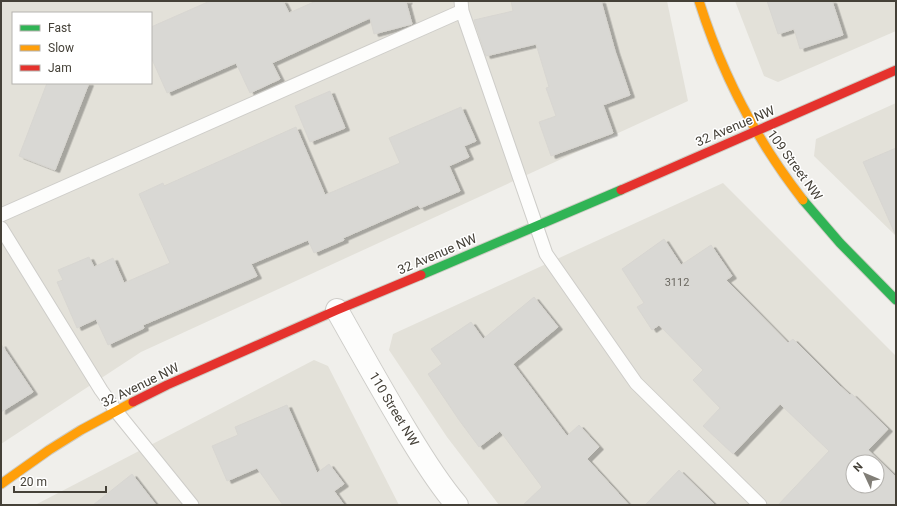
<svg xmlns="http://www.w3.org/2000/svg" width="897" height="506" font-family="Roboto,sans-serif">
  <defs>
    <filter id="shadow"><feDropShadow dx="4.5" dy="2.5" stdDeviation="0" flood-color="#0004"/></filter>
  </defs>
  <rect width="100%" height="100%" fill="#f0efeb"/>
  <path fill="#e3e1d9" fill-rule="evenodd" d="M1 1H667L688 101 141 352 1 444ZM13 13H151V83H13Z
    M735 1H896V31L778 82 764 76Z
    M896 103V236L814 156 816 139Z
    M723 183 896 356V505H499L447 437 389 350 393 334ZM853 462H877V486H853Z
    M314 360 328 366 399 505H35Z"/>
  <path fill="#d9d8d4" stroke="#d8d6d1" fill-rule="evenodd" filter="url(#shadow)" d="M210 1H283L289 13 316 1H408L406 2 412 24 374 34 370 18 272 63 280 79 250 93 236 63 167 93 151 57V27Z
    M511 1H601L615 51 630 95 603 105 613 133 551 156 539 122 556 116 546 88 549 87 536 44 486 56 474 20 513 11Z
    M767 1H832L843 35 800 49 794 29 778 34Z
    M47 83H89L55 170 19 156Z
    M330 91 345 128 310 142 295 106Z
    M461 107 476 141 464 146 469 157 449 166 460 191 420 208 418 205 343 238 344 240 314 253 308 240 251 264 257 276 143 325 144 328 108 345 96 319 77 328 57 282 63 280 58 270 89 257 94 267 113 258 124 283 170 263 139 194 163 183 164 186 296 127 325 195 400 163 389 138Z
    M896 148V236L863 162Z
    M664 239 681 265 711 245 732 276 726 280 788 343 793 339 841 387 850 395 852 394 888 429 868 450 896 477V505H778L829 451 780 404 733 454 703 426 720 408 693 380 703 370 659 325 652 330 637 307 644 303 622 269ZM853 462H877V486H853Z
    M534 297 558 327 513 364 567 436 579 425 599 447 587 459 629 505H523L542 487 500 431 479 447 459 420 428 374 442 364 431 349 471 322 483 339Z
    M1 344 33 392 1 412Z
    M287 405 317 473 329 464 344 484 334 491 344 505H283L257 468 227 481 212 446 238 435 235 427Z
    M679 470 715 505H645Z
    M132 474 156 505H93Z"/>
  <g fill="none" stroke-linecap="round" stroke-linejoin="round">
    <g stroke="#cecdc9" stroke-width="15">
      <path id="lane" d="M461 1 462 11 546 254 636 383 760 505
        M1 215 462 11
        M1 228 101 390 116 411 192 505"/>
    </g>
    <g stroke="#cecdc9" stroke-width="24">
      <path id="street" d="M337 310C360 351 383 392 407 432 422 457 438 483 457 505"/>
    </g>
    <g stroke="#ceccc3" stroke-width="11">
      <path id="fast" d="M803 200 840 243 896 300
        M421 275 621 190"/>
    </g>
    <g stroke="#ceccc3" stroke-width="11">
      <path id="slow" d="M699 1C722 74 756 140 803 200
        M1 484 49 450 81 430 133 402"/>
    </g>
    <g stroke="#ceccc3" stroke-width="11">
      <path id="jam" d="M621 190 896 70
        M133 402 167 385 337 310 421 275"/>
    </g>
    <use href="#lane" stroke="#fdfdfc" stroke-width="13"/>
    <use href="#street" stroke="#fdfdfc" stroke-width="22"/>
    <use href="#fast" stroke="#30b455" stroke-width="9"/>
    <use href="#slow" stroke="#ff9f0a" stroke-width="9"/>
    <use href="#jam" stroke="#e5322d" stroke-width="9"/>
  </g>
  <g text-anchor="middle" dominant-baseline="central" stroke-width="3" stroke-linejoin="round" paint-order="stroke">
    <g font-size="11" fill="#6b6860">
      <text x="677" y="282">3112</text>
    </g>
    <g font-size="13" fill="#454138" stroke="#fff">
      <text transform="translate(735 126) rotate(-23)">32 Avenue NW</text>
      <text transform="translate(795 165) rotate(54)">109 Street NW</text>
      <text transform="translate(437 254) rotate(-23)">32 Avenue NW</text>
      <text transform="translate(140 385) rotate(-26)">32 Avenue NW</text>
      <text transform="translate(394 409) rotate(59)">110 Street NW</text>
    </g>
  </g>
  <rect width="897" height="506" fill="none" stroke="#454138" stroke-width="4"/>
  <rect x="12" y="12" width="140" height="72" fill="#ffffff" stroke="#b5b3af"/>
  <rect x="20" y="25" width="20" height="6" fill="#30b455" stroke="#b5b3af"/>
  <text x="48" y="32" font-size="12" fill="#454138">Fast</text>
  <rect x="20" y="45" width="20" height="6" fill="#ff9f0a" stroke="#b5b3af"/>
  <text x="48" y="52" font-size="12" fill="#454138">Slow</text>
  <rect x="20" y="65" width="20" height="6" fill="#e5322d" stroke="#b5b3af"/>
  <text x="48" y="72" font-size="12" fill="#454138">Jam</text>
  <g transform="translate(865 474) rotate(314)"><circle r="19" fill="#ffffff" stroke="#b5b3af"/>
  <path d="M0-3L7 15L0 10L-7 15Z" fill="#817e77"/>
  <text y="-6" font-size="11" font-weight="bold" text-anchor="middle" fill="#454138">N</text>
  </g>
  <path d="M14 486v6h92v-6" fill="none" stroke="#454138" stroke-width="2"/>
  <text x="20" y="486" font-size="12" fill="#454138" stroke="#ffffff" stroke-width="3" paint-order="stroke">20 m</text>
</svg>
